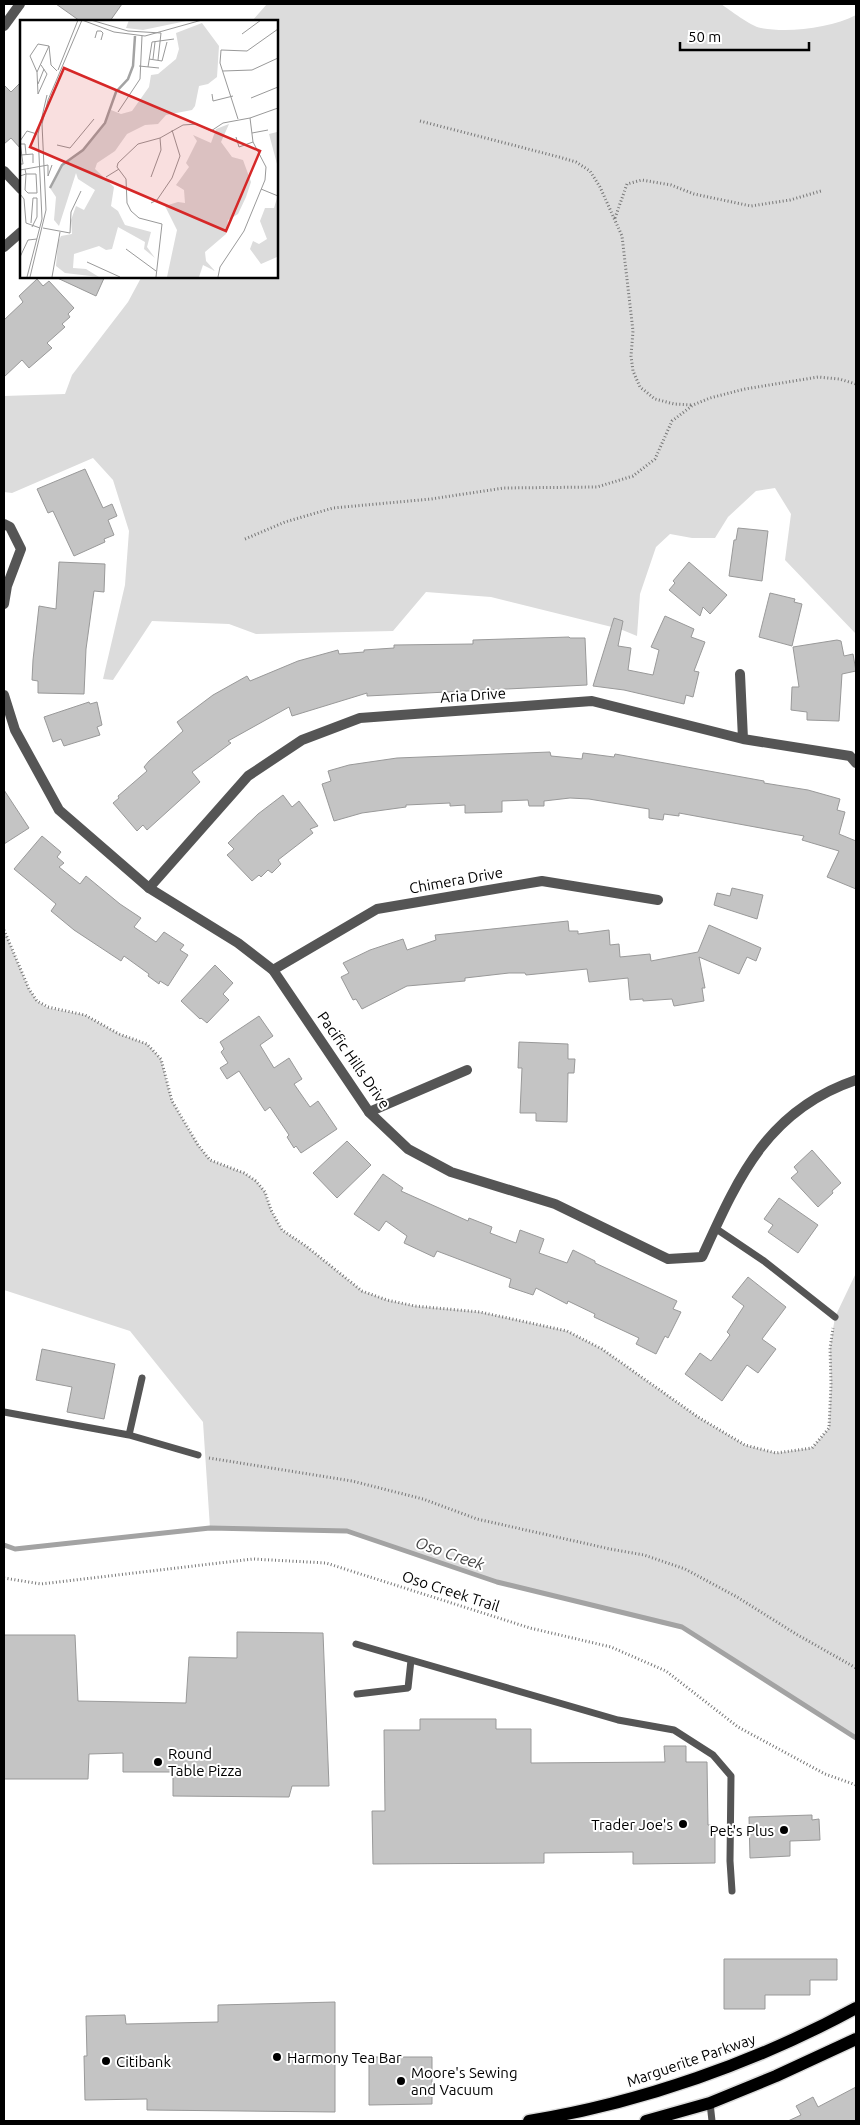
<svg xmlns="http://www.w3.org/2000/svg" width="860" height="2125" font-family="Ubuntu,sans-serif">
  <rect width="100%" height="100%" fill="#fff"/>
  <path fill="#dcdcdc" d="M267 4H721C730 10 750 26 761 28 789 33 831 28 856 15V634L785 560 791 514 775 488 756 491 728 517 715 538H692L670 534 656 547 640 594 637 636 620 629 491 597 426 592 393 631 256 634 229 624 152 621 113 680 103 679 125 585 129 531 113 480 93 458 12 493 4 492V396L65 394 72 375 128 302 142 276H276V21H252Z
    M4 930 29 989 37 1001 48 1008 85 1015 119 1034 147 1044 161 1059 172 1101 198 1145 210 1160 244 1173 256 1181 265 1192 271 1210 282 1230 306 1246 362 1291 387 1300 415 1306 480 1312 567 1331 602 1349 698 1417 745 1445 776 1453 812 1448 829 1428 831 1384 830 1348 835 1317 856 1273V1738L682 1627 497 1582 347 1531 210 1528 203 1422 130 1331 4 1290Z"/>
  <g fill="none" stroke-linecap="round" stroke-linejoin="round">
    <path stroke="#a3a3a3" stroke-width="5" d="M4 1545 15 1549 210 1528 347 1531 497 1582 682 1627 856 1738"/>
  </g>
  <path fill="#c4c4c4" stroke="#999" d="M56 4H122L110 21H80Z
    M21 82V149L11 138 4 144V85L11 92Z
    M53 276H105L96 296Z
    M37 279 43 286 49 281 74 308 68 314 70 317 62 324 65 327 47 343 52 348 29 368 22 360 4 377V320L23 302 19 296Z
    M85 469 103 508 112 504 117 516 108 520 114 535 104 539 105 542 74 556 53 511 48 513 37 489Z
    M738 528 768 531 762 581 729 576 734 540H736Z
    M59 562 105 564 104 592 94 591 86 649 84 694 38 693V681L32 680 33 660 39 606 56 609Z
    M689 562 727 595 710 614 703 607 700 616 669 590 675 583 673 581Z
    M770 593 795 599 794 602 802 604 792 646 759 637Z
    M665 616 694 629 691 637 705 642 694 671 699 672 693 697 686 695 684 704 624 690 593 686 614 618 623 621 618 646 631 648 628 670 653 675 659 650 651 647Z
    M569 637 570 638H585L587 685 367 696V693L292 716 289 707 228 741 231 743 192 772 200 782 147 830 143 825 137 831 113 803 119 798 118 796 147 771 144 767 149 761 183 731 177 722 213 695 247 676 250 681 298 661 338 650 339 654 364 652V650L394 648V645L473 644V640Z
    M837 640 841 641 844 656 853 654 856 671 842 674 839 721 807 720V712L791 710 792 687H799L793 647Z
    M89 702 90 704 97 702 102 725 97 727 100 735 64 746 61 739 53 742 44 717Z
    M550 752 551 756 582 759 583 753 614 757 615 754 764 781V783L808 790 840 799 837 810 845 812 839 834 856 841V889L827 877 839 851 802 840 804 836 679 813V816L664 814 663 820 649 818V809L589 799 570 798 544 801V806H529L528 800 502 801V812L465 813V805L450 806V803L406 805V807L362 813 334 821 322 784 331 781 328 771 349 765 397 758Z
    M4 790 29 828 4 844Z
    M283 795 292 807 299 801 318 826 310 829 313 833 278 860 281 864 272 873 268 870 261 877 259 875 252 881 227 855 234 849 228 843 258 814Z
    M42 836 61 852 57 857 64 863 59 867 80 884 86 876 120 904 141 918 134 927 156 942 164 932 184 945 180 950 188 955 168 986 160 981 159 984 148 976 149 974 124 956 121 961 74 930 51 911 56 904 14 869Z
    M732 888 763 895 757 919 714 905 717 893 730 896Z
    M568 921 569 931H578V934L609 930 610 945 619 944 620 957 650 954 651 961 698 952 709 925 761 948 756 961 747 957 739 974 699 957 705 988H702L704 1001 674 1006 672 999 643 1001V999L630 1000 628 978 589 982 587 969 526 975 525 973H509L465 978V981L407 986 362 1009 356 999 353 1000 341 977 349 973 343 963 370 950 403 939 407 950 436 940 435 935Z
    M215 965 233 983 223 994 229 1000 207 1023 201 1018 200 1019 181 1001Z
    M259 1016 273 1036 260 1045 274 1068 289 1058 302 1079 294 1084 310 1107 318 1101 337 1129 301 1153 296 1146 294 1148 287 1137 289 1135 270 1107 265 1111 239 1071 227 1079 220 1068 228 1063 221 1052 224 1049 220 1042Z
    M519 1042 568 1044V1059H575L574 1073H568L567 1122 536 1121V1113H520L522 1068H518Z
    M347 1141 371 1165 337 1198 313 1173Z
    M812 1150 841 1183 832 1191 833 1193 818 1207 791 1178 798 1172 794 1167Z
    M383 1174 403 1188 401 1191 468 1221 469 1218 492 1227 490 1233 516 1243 520 1230 544 1239 539 1253 567 1263 573 1250 595 1261V1263L677 1301 673 1309 681 1312 668 1338 665 1336 656 1354 636 1344 639 1338 594 1317 595 1314 568 1301 567 1304 536 1288 533 1295 509 1287 511 1279 437 1251 434 1257 404 1243 407 1236 386 1221 379 1231 354 1214Z
    M779 1198 818 1225 798 1253 768 1232 773 1225 764 1219Z
    M748 1277 786 1307 762 1339 776 1349 758 1373 747 1365 722 1401 685 1374 700 1353 711 1361 730 1335 727 1332 744 1306 732 1297Z
    M42 1349 115 1364 104 1419 67 1412 72 1387 36 1380Z
    M237 1632 323 1633 329 1786H292L289 1797 173 1796V1772H123V1753L89 1754 88 1779H4V1635H75L78 1701 186 1703 189 1657 237 1658Z
    M420 1719H496V1729H531V1763L665 1762 664 1746H686V1762H707L708 1825H715V1863L633 1864V1852L544 1853V1863L373 1864 372 1811H385L384 1730H420Z
    M812 1815V1820L819 1819 820 1840 790 1841V1856L750 1858 749 1817Z
    M724 1959H837V1980H810V1995H765V2009H724Z
    M335 2002V2112L147 2110V2099L85 2100 84 2056H87L86 2016 125 2015 126 2024 218 2022V2005Z
    M369 2057H432V2104L369 2105Z
    M856 2087V2121H788L801 2115 796 2106 813 2097 818 2107Z"/>
  <g fill="none" stroke-linecap="round" stroke-linejoin="round">
    <g stroke="#dbdbdb" stroke-width="15">
      <path id="primary" d="M529 2121C640 2103 757 2062 856 2008
        M646 2121 710 2103 776 2076 856 2039"/>
    </g>
    <path stroke="#777" stroke-width="3" stroke-dasharray="1 2.5" stroke-linecap="butt" d="M420 121 559 157 576 162 590 171 600 187 622 236 633 331 631 356 633 371 640 387 655 399 674 404 693 405
      M615 218 627 184 642 180 671 185 694 194 751 206 790 200 821 191
      M245 539 285 522 333 508 431 499 504 488 597 487 633 476 655 459 672 421 693 405 710 398 745 389 818 377 839 379 856 384
      M4 930 29 989 37 1001 48 1007 85 1015 119 1034 147 1044 161 1059 172 1101 198 1145 210 1160 244 1173 256 1181 265 1192 271 1210 282 1230 306 1246 362 1291 387 1300 415 1306 480 1312 567 1331 602 1349 698 1417 745 1445 776 1453 812 1448 829 1428 831 1384 830 1348 833 1328
      M209 1458 352 1481 423 1499 477 1519 610 1549 644 1555 685 1569 737 1597 796 1634 856 1668
      M4 1578 41 1584 253 1559 326 1563 530 1628 611 1647 666 1671 738 1727 825 1774 856 1785"/>
    <path stroke="#555" stroke-width="7" d="M715 1228 764 1261 835 1317
      M4 1412 129 1435 198 1455
      M129 1435 142 1378
      M356 1644 618 1720 674 1730 713 1755 731 1776 730 1861 732 1891
      M357 1694 408 1688 411 1660
      M710 2103 712 2121"/>
    <path stroke="#555" stroke-width="10" d="M4 26 20 4
      M4 171 21 189
      M4 247 21 232
      M740 674 743 739
      M149 888 248 776 302 740 360 718 592 701 743 739 850 756 856 763
      M273 970 377 909 542 881 658 900
      M369 1112 467 1070"/>
    <path stroke="#555" stroke-width="10" d="M4 524 10 527 21 549 7 586 4 604
      M4 695 15 730 59 810 149 888 238 943 273 970 369 1112 408 1149 451 1172 555 1204 668 1259 702 1257C738 1178 767 1110 856 1080"/>
    <use href="#primary" stroke="#000" stroke-width="12"/>
  </g>
  <g fill="#000" stroke="#fff" stroke-width="2">
    <circle cx="158" cy="1762" r="5"/>
    <circle cx="683" cy="1824" r="5"/>
    <circle cx="784" cy="1830" r="5"/>
    <circle cx="277" cy="2057" r="5"/>
    <circle cx="106" cy="2061" r="5"/>
    <circle cx="401" cy="2081" r="5"/>
  </g>
  <g text-anchor="middle" dominant-baseline="central" stroke-width="4" stroke-linejoin="round" paint-order="stroke">
    <g font-size="15" fill="#000" stroke="#fff">
      <text transform="translate(473 695) rotate(-4)">Aria Drive</text>
      <text transform="translate(456 880) rotate(-10)">Chimera Drive</text>
      <text transform="translate(354 1060) rotate(55)">Pacific Hills Drive</text>
      <text transform="translate(451 1591) rotate(18)">Oso Creek Trail</text>
      <text transform="translate(691 2060) rotate(-19)">Marguerite Parkway</text>
    </g>
    <g font-size="15" fill="#000" stroke="#fff" text-anchor="start">
      <text x="168" y="1753">Round<tspan x="168" dy="17">Table Pizza</tspan></text>
      <text x="673" y="1824" text-anchor="end">Trader Joe's</text>
      <text x="774" y="1830" text-anchor="end">Pet's Plus</text>
      <text x="287" y="2057">Harmony Tea Bar</text>
      <text x="116" y="2061">Citibank</text>
      <text x="411" y="2072">Moore's Sewing<tspan x="411" dy="17">and Vacuum</tspan></text>
    </g>
    <g font-size="16" font-style="italic" fill="#444" stroke="#fff">
      <text transform="translate(450 1553) rotate(19)">Oso Creek</text>
    </g>
  </g>
  <g transform="translate(20 20)">
    <rect width="258" height="258" fill="#fff"/>
    <path d="M109 0H171L123 10 106 8ZM182 3 199 26 197 57 188 64 179 66 175 86 172 90 146 95 138 104 125 105 107 114 95 131 77 143 75 149 94 167 91 186 98 191 105 205 131 212 127 227 135 238 124 229 125 222 98 207 92 229 86 230 79 226 54 234 53 248 66 249 79 257 45 253 36 246 38 222 41 216 52 214 51 200 56 186 64 190 75 170 58 159 56 153 39 206 34 200 36 177 30 168 42 145 63 130 85 103 91 90 101 94 112 91 129 67 131 55 138 54 156 39 159 29 156 13ZM209 104 201 122 212 137 223 140 231 162 226 177 218 194 208 200 206 214 185 232 186 241 195 251 183 245 179 257H147L157 210 145 186 158 182 165 183 164 170 156 165 169 147 166 143 177 121 173 115 191 123 196 109ZM257 112V144L249 114ZM257 178V237L241 244 230 229 233 221 239 224 247 219 240 201 245 188H254Z" fill="#dcdcdc"/>
    <path fill="none" stroke="#a3a3a3" stroke-width="2.5" d="M30 168 42 145 63 130 85 103 96 72 108 59 113 46 115 16"/>
    <path fill="none" stroke="#999" stroke-width="1" d="M62 0 94 12 125 16 182 0M71 0 108 11 141 13M222 14 241 0M75 18 77 11H81L83 13 81 20M29 26 31 45 37 51M129 39 142 41 147 22M133 39 135 22M138 40 141 13M21 45 27 54 18 74 17 52 29 26M119 46 139 48M128 47 132 22 154 19M38 50 58 0M203 51 232 50 258 38M17 52 10 36 18 24 29 26M0 60V86M18 64 24 49M192 74 193 81 213 76M231 78 258 67M98 92 120 59 122 16M218 99 200 43 201 30 227 31 258 9M232 113 248 110M216 117 219 127 233 122M0 121 7 111 17 114M0 122 3 144H0M0 124H5L6 134M37 125 50 128 74 99M1 135 13 134V143M0 150 28 145V156L32 145M0 156 6 154 5 170 8 173H17L16 154H6L5 149M86 157 99 149M131 157 141 130 140 118M241 169 258 176M0 174 4 179 6 203 20 208M131 183 137 180 152 158 160 136 152 110M11 203 13 178H17V197L12 207M23 208 50 213 51 192 61 171M106 229 136 251M0 237 8 220 17 219M67 242 100 257M7 257 22 199 18 114 27 75M10 257 26 190 22 104 28 80 62 0M32 257 40 212M136 257 142 204 119 198 111 191 107 183 106 159 97 147 98 143 118 124 140 118 163 105 177 104 191 111 203 103 230 98 258 88M198 257 200 247 224 211 245 160 246 147 233 122 230 98"/>
    <path fill="#d62828" fill-opacity="0.15" stroke="#d62828" stroke-width="2.5" d="M44 48 240 131 206 211 10 127Z"/>
    <rect width="258" height="258" fill="none" stroke="#000" stroke-width="2.5"/>
  </g>
  <rect width="860" height="2125" fill="none" stroke="#000000" stroke-width="10"/>
  <path d="M680 42v8h129v-8" fill="none" stroke="#000000" stroke-width="2.5"/>
  <text x="688" y="42" font-size="15" fill="#000000" stroke="#ffffff" stroke-width="4" paint-order="stroke">50 m</text>
</svg>
